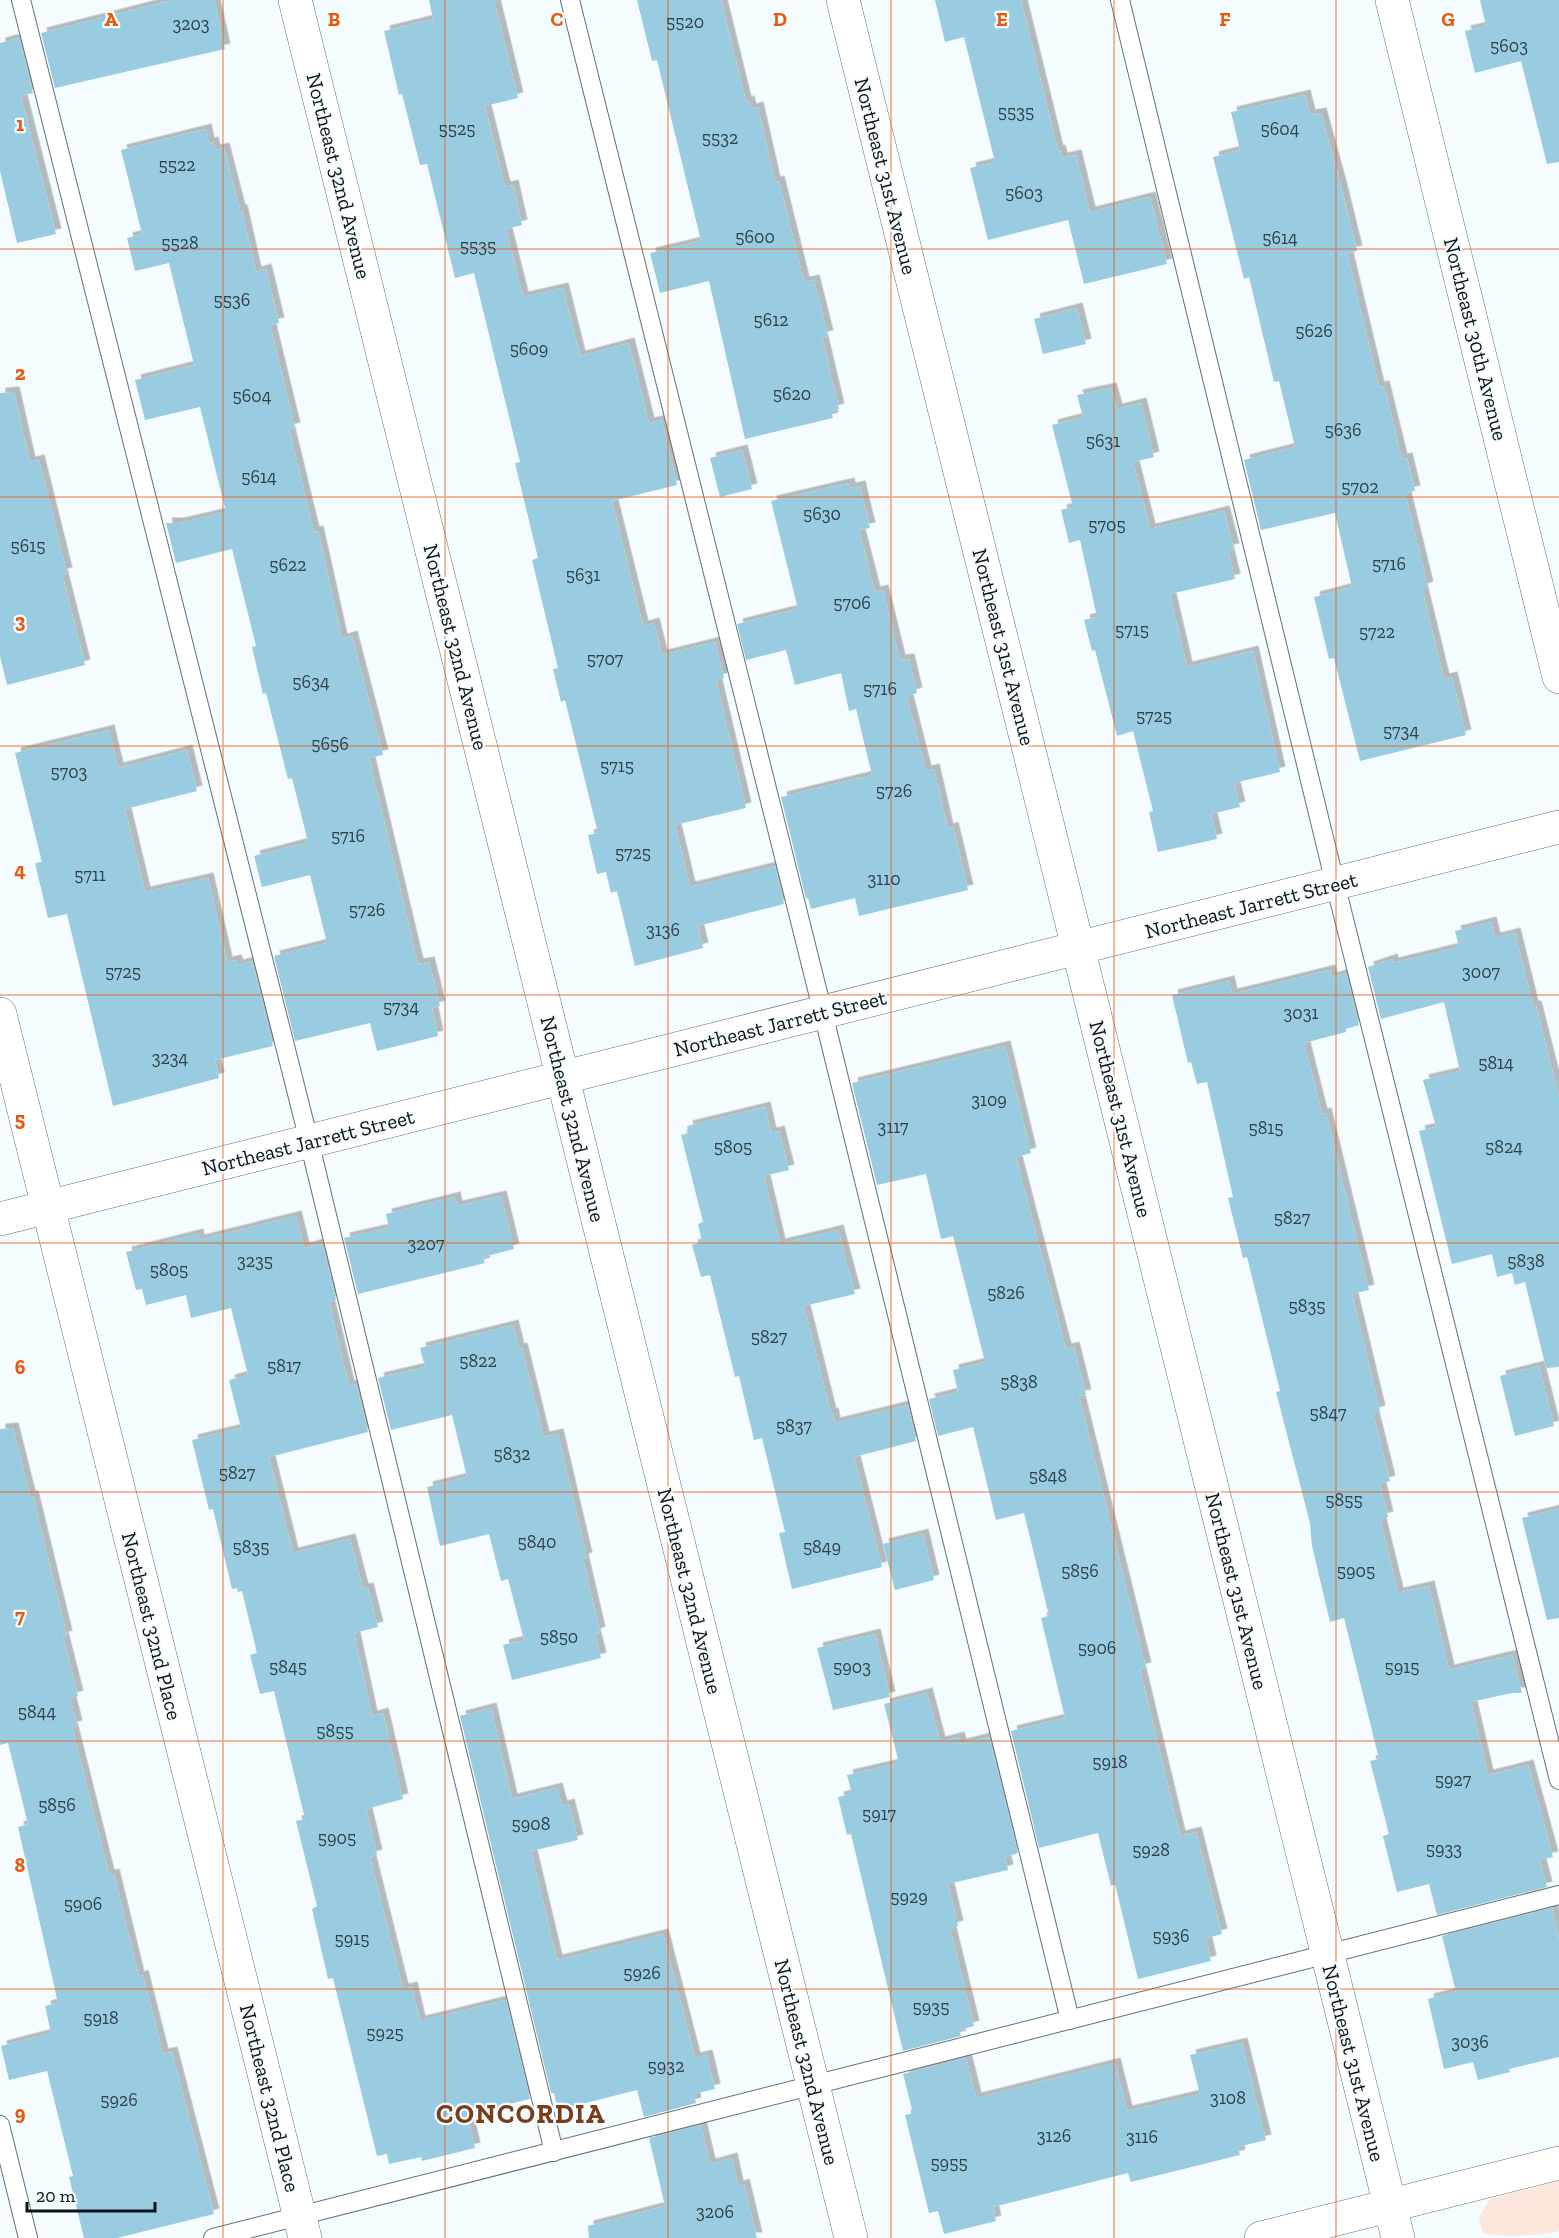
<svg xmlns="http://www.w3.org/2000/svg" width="1559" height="2238" font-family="'Zilla Slab',serif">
  <defs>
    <filter id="shadow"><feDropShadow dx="5.5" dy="-5.5" stdDeviation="0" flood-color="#0004"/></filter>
  </defs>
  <rect width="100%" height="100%" fill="#f5fcff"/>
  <path fill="#fde6db" d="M1559 2181V2231C1538 2236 1502 2238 1483 2233L1479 2217 1490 2199Z"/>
  <path fill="#99cce1" filter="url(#shadow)" d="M172 0H214L225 49 55 88 41 33Z
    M429 0H494L518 98 485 106 505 187 513 185 522 225 506 229 523 297 563 288 580 356 629 343 649 423 662 420 677 485 612 501 643 626 654 623 662 655 715 642 724 678 716 680 746 808 675 825 690 887 775 866 784 904 698 926 703 948 635 966 617 891 611 893 606 872 597 874 588 835 598 833 596 825 565 700 561 702 553 669 558 668 532 560 538 558 515 463 520 462 474 273 455 278 427 164 420 165 402 94 399 95 384 31 433 19Z
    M637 0H721L746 102 749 101 751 109 758 107 775 182 779 181 804 282 814 280 828 336 822 337 839 409 831 411 833 418 745 439 709 281 660 293 650 253 701 241 657 60 652 61Z
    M935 0H1021L1058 151 1060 150 1062 158 1076 155 1090 212 1150 197 1167 264 1084 284 1068 220 988 240 970 168 995 162 964 37 945 42Z
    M1480 0H1559V162L1547 164 1521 61 1475 73 1465 31 1486 26Z
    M19 38 33 93 21 96 56 234 17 243 0 171V43Z
    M1305 95 1310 115 1321 113 1342 190 1357 251 1347 253 1379 387 1384 386 1402 459 1407 458 1415 491 1405 493 1428 587 1422 589 1444 679 1452 677 1466 735 1360 761 1334 658 1329 659 1314 597 1352 587 1335 513 1261 530 1252 493 1244 460 1295 447 1279 381 1274 382 1249 277 1244 279 1213 157 1240 150 1231 112Z
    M206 129 209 143 213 142 215 150 224 148 240 210H242L256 272 266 269 279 323 270 325 295 428 289 429 314 532 318 531 342 639 352 636 383 755 369 758 418 964 429 962 440 1006 432 1008 438 1036 377 1051 370 1023 295 1041 274 956 327 943 310 875 262 887 254 856 308 842 292 778 288 779 266 693 263 694 252 647 256 646 232 549 176 563 166 523H179L226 512 200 407 145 420 135 380 194 365 169 263 135 271 127 238 142 234 121 150Z
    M1077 308 1086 344 1043 354 1034 319Z
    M1111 388 1117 409 1141 403 1154 457 1133 462 1150 529 1224 511 1234 549 1228 550 1235 579 1170 594 1187 667 1253 651 1280 772 1234 783 1240 807 1211 814 1217 839 1158 852 1149 812 1153 811 1133 731 1117 736 1095 650 1092 651 1084 620 1097 617 1080 540 1069 543 1061 510 1073 507 1052 425 1083 417 1077 395Z
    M14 392 30 462 39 460 67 573 62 574 85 665 7 685 0 656V393Z
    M742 450 752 489 720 497 710 458Z
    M849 483 850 488 860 486 870 528 859 530 875 592 883 590 900 660 909 659 917 693 907 696 926 771 934 769 948 829 953 827 968 890 859 916 855 898 811 909 808 898 806 899 781 797 872 775 856 709 849 711 841 673 795 685 786 650 746 660 737 624 798 609 771 501Z
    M109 730 118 768 187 750 197 791 125 809 145 892 208 878 227 962 236 960 238 965 252 961 273 1046 215 1060 219 1078 113 1106 67 914 48 918 35 863 42 862 15 753Z
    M1491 922 1495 938 1515 933 1533 1006H1536L1559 1097V1367L1546 1368 1525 1282 1515 1285 1512 1273 1497 1277 1492 1254 1452 1264 1419 1131 1436 1127 1423 1080 1460 1071 1444 1002 1381 1019 1368 967 1392 959 1393 963 1459 947 1455 931Z
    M1330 970 1332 978 1346 973 1359 1025 1346 1029V1032L1304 1043 1322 1114 1326 1113 1369 1290 1352 1294 1380 1411 1373 1413 1390 1481 1380 1484 1388 1517 1380 1519 1398 1593 1429 1586 1449 1670 1512 1655 1522 1693H1512L1471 1702 1488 1775 1528 1765 1553 1857 1540 1860 1547 1887 1437 1915 1429 1884 1397 1892 1383 1836 1389 1834 1370 1761 1379 1759 1344 1618 1330 1622 1312 1546 1310 1523 1276 1392 1280 1391 1247 1257 1243 1258 1228 1198 1233 1197 1207 1082 1197 1084 1191 1062 1188 1063 1172 995 1229 981 1232 994Z
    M1005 1046 1031 1153 1016 1157 1066 1349 1074 1347 1086 1395 1079 1396 1146 1668 1140 1669 1180 1836 1196 1832 1222 1934 1206 1938 1211 1961 1138 1979 1115 1884 1111 1886 1098 1833 1039 1848 1011 1731 1065 1718 1041 1618 1049 1616 1024 1513 996 1520 973 1427 938 1436 929 1399 958 1392 953 1370 985 1362 953 1236 941 1239 926 1174 877 1185 852 1083Z
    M765 1107 771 1133 779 1131 789 1170 764 1176 780 1244 838 1230 855 1294 804 1306 831 1414 833 1413 835 1423 908 1405 916 1441 854 1457 882 1567 792 1589 779 1533 785 1532 762 1438 754 1440 739 1376 735 1377 710 1275 701 1277 692 1245 702 1242 698 1224 703 1222 681 1135 689 1133 687 1126Z
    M501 1196 514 1249 483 1257 485 1263 358 1294 344 1238 389 1228 386 1214 455 1197 457 1206Z
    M296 1216 304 1248 322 1243 336 1300 329 1302 349 1386 356 1384 368 1432 269 1457 293 1553 350 1539 363 1589 368 1588 378 1627 354 1633 372 1716 383 1713 403 1799 366 1809 377 1855 370 1857 403 1989 412 1987 420 2021 506 2000 530 2099 467 2114 475 2148 422 2161 421 2157 389 2164 387 2154 377 2156 333 1978 328 1979 312 1909 317 1906 296 1821 305 1819 274 1691 260 1694 250 1655 257 1653 242 1591 238 1592 237 1588 232 1589 213 1509 209 1510 192 1440 241 1428 229 1380 248 1375 231 1308 191 1318 186 1295 146 1305 142 1289 136 1290 126 1252 198 1234 199 1240Z
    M513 1325 519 1349 522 1348 544 1437 558 1434 587 1558 583 1559 600 1632 595 1634 601 1658 512 1680 503 1645 524 1640 508 1579 501 1581 489 1534 440 1546 427 1487 467 1477 452 1415 391 1430 378 1378 425 1367 420 1348Z
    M1539 1366 1554 1426 1515 1436 1500 1376Z
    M13 1428 30 1496H33L67 1636 63 1637 78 1696 70 1698 77 1726 72 1727 109 1875 114 1874 139 1977 143 1975 163 2054 172 2052 214 2214 117 2238H84L69 2177 73 2176 47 2071 9 2080 1 2046 51 2033 45 2006 58 2003 18 1827 28 1824 8 1743 0 1745V1429Z
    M1559 1509V1618L1547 1620 1522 1518Z
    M923 1534 934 1580 895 1590 883 1544Z
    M875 1634 890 1697 833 1710 817 1648Z
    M927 1693 940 1742 959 1737 961 1744 989 1737 1018 1853 1005 1857 1008 1870 948 1884 958 1926 950 1928 974 2026 959 2030 961 2036 903 2051 851 1834 847 1835 838 1797 852 1794 847 1775 899 1763 884 1704Z
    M491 1708 512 1799 557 1788 562 1806 569 1804 578 1840 531 1851 557 1960 663 1934 695 2058 707 2055 715 2089 694 2094 696 2103 644 2117 637 2090 558 2110 554 2093H551L460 1716Z
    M1552 1908 1559 1939V2057L1509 2069 1510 2072 1478 2080 1473 2062 1444 2069 1428 1999 1456 1992 1442 1936Z
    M1242 2043 1266 2140 1238 2147 1240 2155 1131 2182 1128 2173 993 2207 996 2221 944 2234 938 2211 929 2213 905 2115 913 2113 903 2074 966 2058 976 2098 1115 2063 1127 2111 1200 2094 1190 2055Z
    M701 2125 710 2164 732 2158 738 2186 744 2184 757 2238H589L588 2226 665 2206 649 2138Z"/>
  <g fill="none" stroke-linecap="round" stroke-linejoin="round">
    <g stroke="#617077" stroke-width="20">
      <path id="service" d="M21 0 309 1141 554 2152
        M570 0 823 1013 1070 2020
        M1120 0 1335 883 1559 1780
        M0 2125 28 2238
        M213 2238 1559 1895"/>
    </g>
    <g stroke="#617077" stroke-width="34">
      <path id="minor" d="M295 0 851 2238
        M843 0 1398 2238
        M1392 0 1559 677
        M0 1014 305 2238
        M0 1219 1559 827"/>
    </g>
    <g stroke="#617077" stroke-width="34">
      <path id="tertiary" d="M1261 2238 1559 2163"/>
    </g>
    <use href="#service" stroke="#fff" stroke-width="18"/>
    <use href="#minor" stroke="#fff" stroke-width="33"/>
    <use href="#tertiary" stroke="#fff" stroke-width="33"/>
  </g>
  <path fill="none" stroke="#e8590c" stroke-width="1.5" stroke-opacity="0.55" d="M223 0V2238M445 0V2238M668 0V2238M891 0V2238M1114 0V2238M1336 0V2238M0 249H1559M0 497H1559M0 746H1559M0 995H1559M0 1243H1559M0 1492H1559M0 1741H1559M0 1989H1559"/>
  <g text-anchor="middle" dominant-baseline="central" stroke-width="4.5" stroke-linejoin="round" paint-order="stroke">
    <g font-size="18" fill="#304148">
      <text x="685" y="22">5520</text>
      <text x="191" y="24">3203</text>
      <text x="1509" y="46">5603</text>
      <text x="1016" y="112">5535</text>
      <text x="457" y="129">5525</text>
      <text x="1280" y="129">5604</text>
      <text x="720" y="138">5532</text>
      <text x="177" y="165">5522</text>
      <text x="1024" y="193">5603</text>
      <text x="755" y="237">5600</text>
      <text x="1280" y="238">5614</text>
      <text x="180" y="243">5528</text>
      <text x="478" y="246">5535</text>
      <text x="232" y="300">5536</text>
      <text x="771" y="320">5612</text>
      <text x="1314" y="331">5626</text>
      <text x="529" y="349">5609</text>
      <text x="792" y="394">5620</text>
      <text x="252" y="396">5604</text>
      <text x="1343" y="430">5636</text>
      <text x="1103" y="441">5631</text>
      <text x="259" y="477">5614</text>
      <text x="1360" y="487">5702</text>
      <text x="822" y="514">5630</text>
      <text x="1107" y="525">5705</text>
      <text x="28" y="546">5615</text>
      <text x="1389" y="564">5716</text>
      <text x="288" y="565">5622</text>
      <text x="583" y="575">5631</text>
      <text x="852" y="603">5706</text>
      <text x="1132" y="630">5715</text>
      <text x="1377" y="632">5722</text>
      <text x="605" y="659">5707</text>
      <text x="311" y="682">5634</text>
      <text x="880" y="689">5716</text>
      <text x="1154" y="716">5725</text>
      <text x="1401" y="731">5734</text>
      <text x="330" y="744">5656</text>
      <text x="617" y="766">5715</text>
      <text x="69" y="772">5703</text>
      <text x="894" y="791">5726</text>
      <text x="348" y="836">5716</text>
      <text x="633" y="853">5725</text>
      <text x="90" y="875">5711</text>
      <text x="884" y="879">3110</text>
      <text x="367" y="910">5726</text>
      <text x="663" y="930">3136</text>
      <text x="123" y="972">5725</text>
      <text x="1481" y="972">3007</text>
      <text x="401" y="1007">5734</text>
      <text x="1301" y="1013">3031</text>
      <text x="170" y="1058">3234</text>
      <text x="1496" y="1063">5814</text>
      <text x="989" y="1100">3109</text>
      <text x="893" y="1127">3117</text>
      <text x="1266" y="1128">5815</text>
      <text x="733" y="1147">5805</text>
      <text x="1504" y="1147">5824</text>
      <text x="1292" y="1218">5827</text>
      <text x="426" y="1244">3207</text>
      <text x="255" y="1261">3235</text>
      <text x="1526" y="1261">5838</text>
      <text x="169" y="1270">5805</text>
      <text x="1006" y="1293">5826</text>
      <text x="1307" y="1306">5835</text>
      <text x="769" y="1337">5827</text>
      <text x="478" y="1361">5822</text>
      <text x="284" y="1366">5817</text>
      <text x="1019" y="1382">5838</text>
      <text x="1328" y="1413">5847</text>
      <text x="794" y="1426">5837</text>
      <text x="512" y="1454">5832</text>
      <text x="237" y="1473">5827</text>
      <text x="1048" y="1476">5848</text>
      <text x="1344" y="1500">5855</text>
      <text x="537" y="1542">5840</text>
      <text x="251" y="1547">5835</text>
      <text x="822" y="1547">5849</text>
      <text x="1080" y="1571">5856</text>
      <text x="1356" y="1571">5905</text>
      <text x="559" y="1637">5850</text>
      <text x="1097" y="1648">5906</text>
      <text x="288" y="1667">5845</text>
      <text x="852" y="1667">5903</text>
      <text x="1402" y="1667">5915</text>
      <text x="37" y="1712">5844</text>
      <text x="335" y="1731">5855</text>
      <text x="1110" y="1762">5918</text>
      <text x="1453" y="1780">5927</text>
      <text x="57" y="1805">5856</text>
      <text x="879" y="1814">5917</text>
      <text x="531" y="1824">5908</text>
      <text x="337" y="1838">5905</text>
      <text x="1444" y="1849">5933</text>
      <text x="1151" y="1850">5928</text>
      <text x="909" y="1897">5929</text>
      <text x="83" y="1904">5906</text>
      <text x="1171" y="1936">5936</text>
      <text x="352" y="1939">5915</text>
      <text x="642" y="1973">5926</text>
      <text x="931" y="2007">5935</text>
      <text x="101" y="2018">5918</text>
      <text x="385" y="2033">5925</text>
      <text x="1470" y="2042">3036</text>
      <text x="666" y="2066">5932</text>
      <text x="1228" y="2098">3108</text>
      <text x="119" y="2100">5926</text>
      <text x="1054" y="2136">3126</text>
      <text x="1142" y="2137">3116</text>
      <text x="949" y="2163">5955</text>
      <text x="715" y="2212">3206</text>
    </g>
    <g font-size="21" fill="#0d1315" stroke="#f5fcff">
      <text transform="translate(339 176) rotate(76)">Northeast 32nd Avenue</text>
      <text transform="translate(886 176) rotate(76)">Northeast 31st Avenue</text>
      <text transform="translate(1476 339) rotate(76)">Northeast 30th Avenue</text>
      <text transform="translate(456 647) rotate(76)">Northeast 32nd Avenue</text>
      <text transform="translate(1004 647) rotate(76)">Northeast 31st Avenue</text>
      <text transform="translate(1251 905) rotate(-14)">Northeast Jarrett Street</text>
      <text transform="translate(780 1023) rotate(-14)">Northeast Jarrett Street</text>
      <text transform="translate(573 1119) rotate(76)">Northeast 32nd Avenue</text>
      <text transform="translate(1121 1119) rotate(76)">Northeast 31st Avenue</text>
      <text transform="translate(308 1142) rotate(-14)">Northeast Jarrett Street</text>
      <text transform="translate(690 1591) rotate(76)">Northeast 32nd Avenue</text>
      <text transform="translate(1237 1591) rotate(76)">Northeast 31st Avenue</text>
      <text transform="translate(152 1626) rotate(76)">Northeast 32nd Place</text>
      <text transform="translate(807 2062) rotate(76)">Northeast 32nd Avenue</text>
      <text transform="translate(1354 2063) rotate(76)">Northeast 31st Avenue</text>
      <text transform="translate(270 2098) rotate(76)">Northeast 32nd Place</text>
    </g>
    <g font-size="27" font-weight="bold" letter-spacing="1.5" fill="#7b3c18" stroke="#f5fcff">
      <text x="521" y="2114">CONCORDIA</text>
    </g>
  </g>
  <g font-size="20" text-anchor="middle" font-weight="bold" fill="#e8590c" stroke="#f5fcff" stroke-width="4.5" stroke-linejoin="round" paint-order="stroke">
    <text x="111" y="26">A</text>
    <text x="334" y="26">B</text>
    <text x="557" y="26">C</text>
    <text x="780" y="26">D</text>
    <text x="1002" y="26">E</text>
    <text x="1225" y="26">F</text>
    <text x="1448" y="26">G</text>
    <text x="20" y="131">1</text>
    <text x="20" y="380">2</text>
    <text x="20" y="628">3</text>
    <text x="20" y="877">4</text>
    <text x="20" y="1126">5</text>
    <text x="20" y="1374">6</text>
    <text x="20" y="1623">7</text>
    <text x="20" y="1872">8</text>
    <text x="20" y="2120">9</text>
  </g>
  <path d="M27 2202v9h128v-9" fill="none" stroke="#0d1315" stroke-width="3"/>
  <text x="36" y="2202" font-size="18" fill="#0d1315" stroke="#f5fcff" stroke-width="4.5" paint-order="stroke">20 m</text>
</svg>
